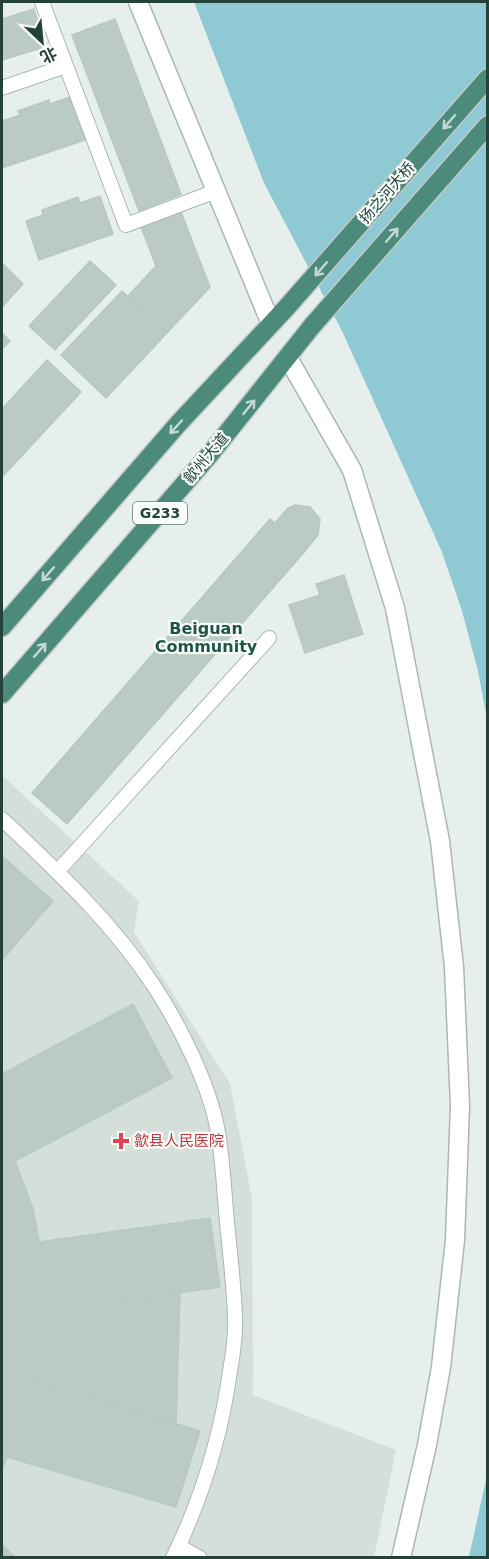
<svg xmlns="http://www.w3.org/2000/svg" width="489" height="1559" font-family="'DejaVu Sans','Noto Sans SC',sans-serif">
  <rect width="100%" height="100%" fill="#e6efeb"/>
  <path fill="#d4dfda" d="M4 777 139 901 134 932 230 1084 252 1199 253 1395 396 1450 374 1557 2 1558V780Z"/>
  <path fill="#8ec9d4" d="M194 2H487V719L478 671 462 611 442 552 342 331 264 183Z
    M487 1475V1557H469Z"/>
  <path fill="#bbcac4" stroke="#b8c9c2" stroke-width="1.5" d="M34 9 45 47 2 60V19Z
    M115 19 181 194 139 211 72 35Z
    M70 97 85 140 2 168V121L20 115 18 111 49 100 50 104Z
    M100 196 113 234 39 260 26 221 43 215 42 210 78 197 80 203Z
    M181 212 210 287 167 333 128 296 156 266 141 227Z
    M90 261 116 285 55 350 29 326Z
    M2 263 23 284 2 307Z
    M122 291 167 333 106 398 61 355Z
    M2 333 10 341 2 349Z
    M47 360 81 392 2 477V409Z
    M295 505 310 507 320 519 318 535 306 550 275 523 288 508Z
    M270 519 306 550 67 824 32 793Z
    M344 575 363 634 305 653 289 605 320 595 316 584Z
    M2 856 53 901 2 960Z
    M133 1004 172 1078 15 1161 33 1209 39 1242 210 1218 220 1287 43 1312 42 1335 34 1381 200 1431 176 1507 7 1457 2 1470V1074Z
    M180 1293 176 1423 34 1381 42 1335 43 1312Z
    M2 1545 16 1558H2Z"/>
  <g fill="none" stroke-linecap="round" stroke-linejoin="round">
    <g stroke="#a8b8b2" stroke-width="16">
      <path id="service" d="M42 2 126 225 216 191
        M2 88 66 66
        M2 819C57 871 112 922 154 986 179 1024 208 1082 217 1127 223 1158 224 1191 227 1222 230 1254 234 1286 235 1317 236 1335 233 1354 230 1371 221 1437 202 1498 173 1558
        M57 872 269 638
        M179 1546 200 1558"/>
    </g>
    <g stroke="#a8b8b2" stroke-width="21">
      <path id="tertiary" d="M138 2 271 324
        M288 358 352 470 395 608 440 841 454 967 460 1106 455 1240 441 1367 427 1445 401 1558"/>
    </g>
    <g stroke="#c2cac8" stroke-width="21">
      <path id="trunk" d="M2 627 178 424 287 307 488 78
        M2 694 211 453 312 326 488 125"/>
    </g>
    <use href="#service" stroke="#fff" stroke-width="14"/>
    <use href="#tertiary" stroke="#fff" stroke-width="18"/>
    <use href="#trunk" stroke="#4c8a7c" stroke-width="18"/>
  </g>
  <defs><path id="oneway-shaft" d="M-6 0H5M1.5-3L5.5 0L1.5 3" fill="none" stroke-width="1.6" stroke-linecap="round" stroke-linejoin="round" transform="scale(1.5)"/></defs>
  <g stroke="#c4d9d4">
    <use href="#oneway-shaft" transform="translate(449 122) rotate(131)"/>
    <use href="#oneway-shaft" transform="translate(392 235) rotate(-49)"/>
    <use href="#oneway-shaft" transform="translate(321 269) rotate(131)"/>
    <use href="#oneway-shaft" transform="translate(249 407) rotate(-51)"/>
    <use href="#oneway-shaft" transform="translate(176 427) rotate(132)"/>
    <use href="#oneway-shaft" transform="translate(48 574) rotate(131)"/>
    <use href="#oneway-shaft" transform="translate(40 650) rotate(-49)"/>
  </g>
  <path fill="#e0444e" stroke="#f7fbf9" stroke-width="2" d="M118 1132h6v6h6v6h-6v6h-6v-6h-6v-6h6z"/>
  <g text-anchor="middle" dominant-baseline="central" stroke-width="4.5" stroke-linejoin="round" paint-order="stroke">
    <rect fill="#f7fbf9" stroke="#637a73" stroke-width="1.5" x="133" y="502" width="54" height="22" rx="4.5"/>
    <g font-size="14" font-weight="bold" fill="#24423a">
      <text x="160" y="513">G233</text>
    </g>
    <g font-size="15" fill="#24423a" stroke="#f7fbf9">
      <text transform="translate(387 193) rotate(-49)">扬之河大桥</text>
      <text transform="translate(206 458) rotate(-50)">歙州大道</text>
    </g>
    <g font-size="15" fill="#be3a42" stroke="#f7fbf9" text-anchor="start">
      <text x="134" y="1141">歙县人民医院</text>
    </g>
    <g font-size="16" font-weight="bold" fill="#1f5548" stroke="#f7fbf9">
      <text x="206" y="628">Beiguan<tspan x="206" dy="18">Community</tspan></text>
    </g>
  </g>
  <rect width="489" height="1559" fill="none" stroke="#24423a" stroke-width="6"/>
  <g transform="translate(42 42) rotate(154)" stroke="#f7fbf9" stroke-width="4.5" paint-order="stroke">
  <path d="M0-4.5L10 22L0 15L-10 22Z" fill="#24423a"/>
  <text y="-9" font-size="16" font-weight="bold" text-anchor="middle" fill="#24423a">北</text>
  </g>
</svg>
